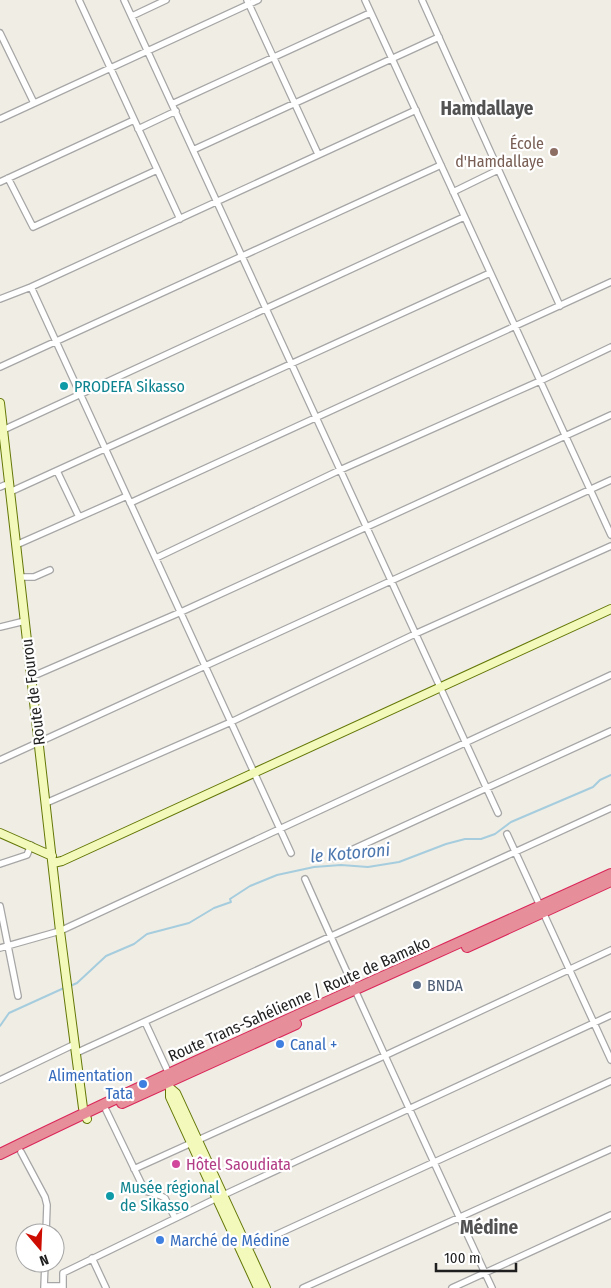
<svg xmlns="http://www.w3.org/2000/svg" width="611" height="1288" font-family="'Fira Sans Condensed',sans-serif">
  <rect width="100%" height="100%" fill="#f0ede5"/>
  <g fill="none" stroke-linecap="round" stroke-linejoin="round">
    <path stroke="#a6cddd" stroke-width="2" d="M68 987 77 983 106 956 134 944 147 934 189 923 214 908 231 902 230 899 250 886 277 875 314 867 341 865 368 867 399 862 446 844 465 839H481L495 834 511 822 593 787 600 780 611 775
      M0 1026 9 1013 64 988"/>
    <g stroke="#a6a6a6" stroke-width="8">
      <path id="street" d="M79 0 180 219
        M124 0 498 813
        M247 0 318 154
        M365 0 611 535
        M422 0 560 306
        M132 16 166 0
        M0 33 34 103
        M172 104 370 13
        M0 119 258 0
        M138 129 176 111
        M193 150 439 37
        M8 178 33 227 157 170
        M0 182 134 120
        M453 192 498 170
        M31 287 291 853
        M0 299 31 287 416 110
        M0 367 441 165
        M3 430 464 217
        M57 471 79 517
        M0 487 10 483
        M10 492 490 273
        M130 503 611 282
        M16 545 127 496
        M156 558 340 470 540 381 611 347
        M20 577H34L50 570
        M0 627 25 621
        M31 677 181 612 611 415
        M0 760 611 480
        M46 803 231 722 415 634 611 546
        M507 834 611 1060
        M334 858 611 731
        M0 864 27 855 31 845
        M305 879C366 1016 429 1152 492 1288
        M0 906 18 996
        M0 948 60 931 611 675
        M145 1022 170 1076
        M76 1053 611 808
        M0 1080 75 1044
        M106 1110 145 1191 161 1196 165 1198 175 1218
        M21 1152 45 1197 47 1205 46 1233
        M134 1169 384 1056 611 950
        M245 1249 611 1081
        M92 1258 106 1288
        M44 1286H63
        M44 1288 45 1263
        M63 1288V1273L217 1198 611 1015
        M303 1288 611 1149
        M452 1288 611 1215"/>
    </g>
    <g stroke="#647706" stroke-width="10">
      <path id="secondary" d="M0 403 60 931 83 1108 87 1119
        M0 833 52 856
        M53 863 62 861 611 609
        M166 1079 170 1088 176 1093 266 1288
        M170 1088V1097L258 1288"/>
    </g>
    <g stroke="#da2659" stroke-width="12">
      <path id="highway" d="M467 947 611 881
        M122 1103 296 1024
        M0 1154C201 1056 407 967 611 874"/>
    </g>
    <use href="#street" stroke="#fff" stroke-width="5.5"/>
    <use href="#secondary" stroke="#f2f9ba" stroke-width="8"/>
    <use href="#highway" stroke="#e68e99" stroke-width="10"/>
  </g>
  <circle fill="#8d6e63" stroke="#fff" stroke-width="2" cx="554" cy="152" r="5"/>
  <g fill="#0f9aa8" stroke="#fff" stroke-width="2">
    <circle cx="64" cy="386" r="5"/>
    <circle cx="110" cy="1196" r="5"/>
  </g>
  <circle fill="#5c6f8a" stroke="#fff" stroke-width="2" cx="417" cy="985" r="5"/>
  <g fill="#3f7fe0" stroke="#fff" stroke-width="2">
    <circle cx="280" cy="1044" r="5"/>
    <circle cx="143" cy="1084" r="5"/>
    <circle cx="160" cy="1240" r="5"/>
  </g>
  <circle fill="#d1479c" stroke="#fff" stroke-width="2" cx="176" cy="1164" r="5"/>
  <g text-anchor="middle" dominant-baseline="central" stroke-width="4.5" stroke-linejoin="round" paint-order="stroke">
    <g font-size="16" fill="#785e54" stroke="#fff" text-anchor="end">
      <text x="544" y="143">École<tspan x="544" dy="18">d'Hamdallaye</tspan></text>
    </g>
    <g font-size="16" fill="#0d838f" stroke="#fff" text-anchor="start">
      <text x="74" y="386">PRODEFA Sikasso</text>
      <text x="120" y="1187">Musée régional<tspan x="120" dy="18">de Sikasso</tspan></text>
    </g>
    <g font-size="16" fill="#1f1f1f" stroke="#fff">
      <text transform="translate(33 692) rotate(-97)">Route de Fourou</text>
      <text transform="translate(299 999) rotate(-24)">Route Trans-Sahélienne / Route de Bamako</text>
    </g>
    <g font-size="16" fill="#4e5e75" stroke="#fff" text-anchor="start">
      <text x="427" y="985">BNDA</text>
    </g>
    <g font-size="16" fill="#366cbe" stroke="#fff" text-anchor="start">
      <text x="290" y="1044">Canal +</text>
      <text x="133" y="1075" text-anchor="end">Alimentation<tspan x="133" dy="18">Tata</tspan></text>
      <text x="170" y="1240">Marché de Médine</text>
    </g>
    <g font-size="16" fill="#b23c85" stroke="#fff" text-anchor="start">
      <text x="186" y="1164">Hôtel Saoudiata</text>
    </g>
    <g font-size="18" font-style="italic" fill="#4c77af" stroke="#fff">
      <text transform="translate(350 853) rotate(-5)">le Kotoroni</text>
    </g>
    <g font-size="19" font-weight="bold" fill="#525252" stroke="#fff">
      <text x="487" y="108">Hamdallaye</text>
      <text x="489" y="1227">Médine</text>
    </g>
  </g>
  <g transform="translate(40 1248) rotate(161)"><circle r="24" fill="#ffffff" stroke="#a5a5a5"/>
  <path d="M0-4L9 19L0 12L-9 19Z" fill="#cd0d01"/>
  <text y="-8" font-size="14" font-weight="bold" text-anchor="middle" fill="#1f1f1f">N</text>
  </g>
  <path d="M436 1263v8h80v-8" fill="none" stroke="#1f1f1f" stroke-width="2.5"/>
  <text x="444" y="1263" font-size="15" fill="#1f1f1f" stroke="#ffffff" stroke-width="4" paint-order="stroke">100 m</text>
</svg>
